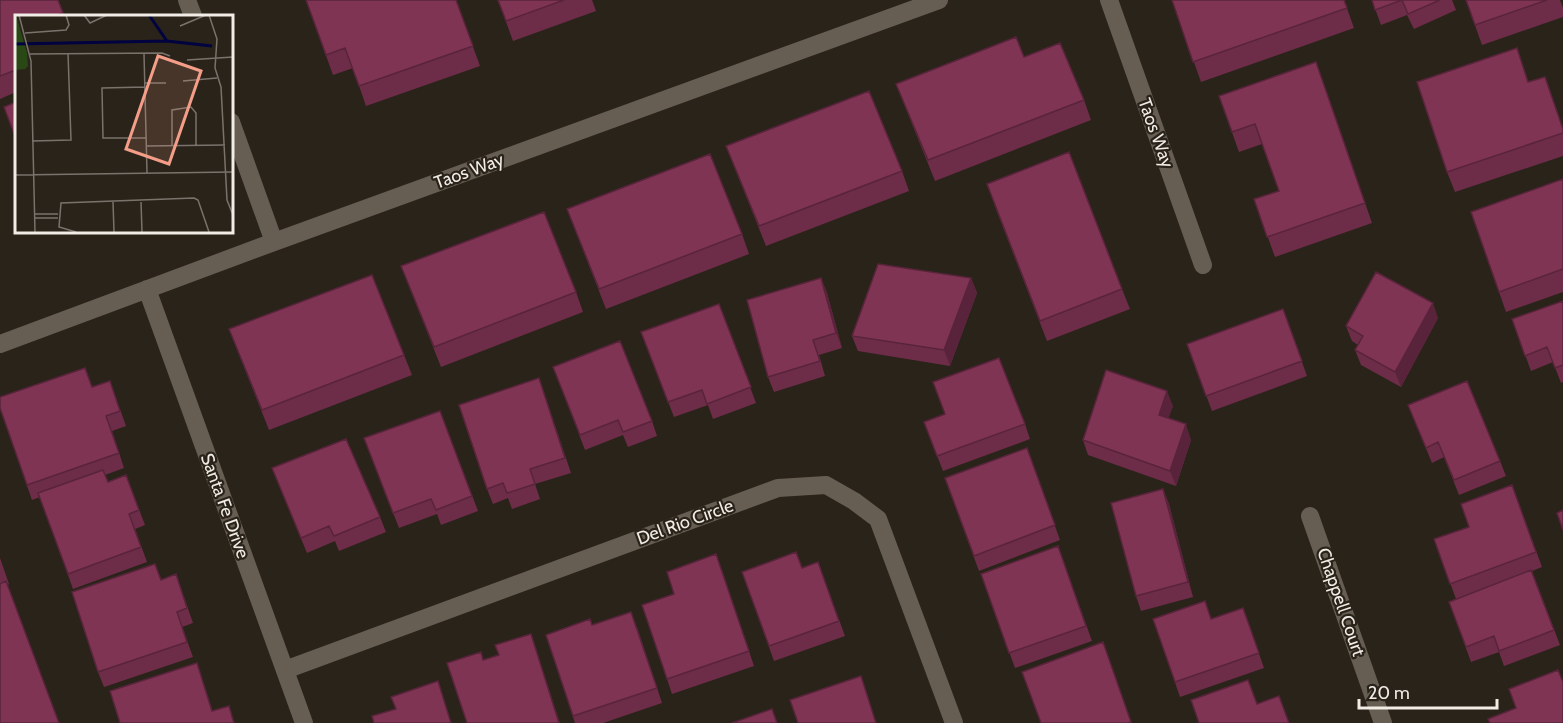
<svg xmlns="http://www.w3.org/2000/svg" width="1563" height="723" font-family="Cabin,sans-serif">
  <rect width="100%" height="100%" fill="#2a231a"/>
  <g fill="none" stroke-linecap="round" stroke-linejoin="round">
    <path stroke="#665e53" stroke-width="18" d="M187 0 193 16
      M1109 0 1203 265
      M231 122 274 242
      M147 289 304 723
      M0 344 274 242 939 0
      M1310 516 1383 723
      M285 670 778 488 826 485 854 501 878 519 954 723"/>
  </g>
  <path fill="#6d2d48" d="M0 0H58L64 16H16V92L0 99Z
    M306 0H456L480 66 366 106 353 68 333 75Z
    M498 0H592L596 11 513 41Z
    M1172 0H1344L1354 28 1201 82Z
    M1372 0H1452L1456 10 1414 29 1407 15 1381 25Z
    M1466 0H1560L1563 8V17L1482 45Z
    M1316 62 1372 223 1275 257 1254 199 1279 191 1262 144 1239 152 1219 96Z
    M896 84 1084 100 1091 120 935 181 904 104Z
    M1563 128V156L1455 192 1447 172Z
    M726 146 902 171 909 191 766 246Z
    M1563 179V292L1506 312 1471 212Z
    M994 204 1122 289 1130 309 1047 341Z
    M567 209 742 234 749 254 606 309Z
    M401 266 576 292 583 312 441 367Z
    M821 278 827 293 842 348 819 355 825 376 774 392 768 377Z
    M971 278 977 293 950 366 858 351 852 336Z
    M1563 301V382L1561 383 1553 362 1531 371 1512 319Z
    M719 304 756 403 713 419 708 405 674 417 641 332Z
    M1283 309 1307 376 1212 411 1187 344Z
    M1438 318 1401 387 1361 365 1355 350 1358 345 1352 341 1346 326Z
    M229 329 404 355 412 375 269 430Z
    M553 367 652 421 657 436 628 447 623 435 585 450Z
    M539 378 571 473 535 484 540 499 512 509 508 498 493 504 487 489Z
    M110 381 126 426 112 431 124 468 105 475 108 482 126 475 145 525 135 529 147 562 73 589 40 497 32 500 0 408 92 387Z
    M1408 405 1500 461 1506 476 1459 495 1444 457 1432 463Z
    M1173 406 1168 418 1191 440 1176 486 1088 455 1083 440Z
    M440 411 478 511 441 525 437 514 399 528 364 438Z
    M945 414 1025 424 1030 439 943 471 924 422Z
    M1027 448 1060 540 979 571 945 479Z
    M272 468 380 517 386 532 339 551 335 541 307 553Z
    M1512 485 1542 567 1532 571 1560 645 1504 666 1499 652 1471 662 1449 602 1456 599 1434 539 1469 527Z
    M1163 489 1169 504 1193 597 1141 611 1136 596Z
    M1058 546 1092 641 1015 668 981 574Z
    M0 558 9 584 8 585 0 723Z
    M818 562 845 636 774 661 742 572 802 568Z
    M722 570 754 666 672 694 667 679Z
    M176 574 193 623 182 627 193 657 104 687 98 672 161 580Z
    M1243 608 1264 668 1180 697 1153 619H1211Z
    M592 625 637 627 662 703 603 723H575L546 635Z"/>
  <path fill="#59243b" d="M821 278 827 293 842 348 836 333Z
    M971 278 977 293 950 366 944 350Z
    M1433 303 1438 318 1401 387 1395 372Z
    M1167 391 1173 406 1164 430 1159 415Z
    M1186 424 1191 440 1176 486 1170 471Z
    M1163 489 1169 504 1193 597 1188 582Z
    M531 634 536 649 560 723H559Z"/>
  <path fill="#7f3454" stroke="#59243b" stroke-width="1.5" d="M0 0H58L63 13 53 16H16V70L0 76Z
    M306 0H456L473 46 359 86 345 48 326 55Z
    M498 0H564L506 21Z
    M1172 0H1344L1347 8 1193 62Z
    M1372 0H1440L1408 14 1402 0 1375 10Z
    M1466 0H1547L1475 25Z
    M1016 37 1024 57 1060 43 1084 100 928 160 896 84Z
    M1517 48 1528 82 1545 77 1563 129V133L1447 172 1417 82Z
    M1316 62 1365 203 1267 237 1254 199 1279 191 1255 124 1232 132 1219 96Z
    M869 91 902 171 759 226 726 146Z
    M16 102V139L4 107Z
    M1069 152 1122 289 1040 321 987 184Z
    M710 154 742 234 599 289 567 209Z
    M1563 179V269L1499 292 1471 212Z
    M544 212 576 292 434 347 401 266Z
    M878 264 971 278 944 350 852 336Z
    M1376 272 1433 303 1395 372 1355 350 1363 336 1346 326Z
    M372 275 404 355 262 410 229 329Z
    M821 278 836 333 813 340 820 361 768 377 747 300Z
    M1563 301V365L1555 368 1547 347 1525 356 1512 319Z
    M719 304 751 387 707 404 702 390 668 402 641 332Z
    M1283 309 1302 361 1206 396 1187 344Z
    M620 341 652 421 623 432 618 420 580 435 553 367Z
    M999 358 1025 424 937 456 924 422 945 414 933 382Z
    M85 368 92 387 110 381 120 411 106 416 119 453 27 485 0 408V397Z
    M1106 370 1167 391 1159 415 1186 424 1170 471 1083 440Z
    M539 378 565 458 530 469 535 484 507 493 503 483 487 489 459 405Z
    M1467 381 1500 461 1454 480 1438 442 1426 448 1408 405Z
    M440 411 472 496 436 510 431 499 393 513 364 438Z
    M346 439 380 517 334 536 329 526 301 538 272 468Z
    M1027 448 1055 525 974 556 945 478Z
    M103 470 108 482 126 475 139 510 129 514 141 547 68 574 38 493Z
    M1512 485 1536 552 1450 584 1434 539 1469 527 1461 504Z
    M1163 489 1188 582 1136 596 1111 503Z
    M1563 510V530L1557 513Z
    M1058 546 1086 626 1009 653 981 574Z
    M796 552 802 568 818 562 839 621 769 646 742 572Z
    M716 554 749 651 667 679 642 605 674 594 667 572Z
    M155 564 161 580 176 574 187 608 177 612 187 642 98 672 72 592Z
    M1531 570 1554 630 1499 651 1494 636 1466 647 1449 602Z
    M6 581 59 723H0V584Z
    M1205 601 1211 619 1243 608 1259 653 1175 682 1153 619Z
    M631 612 657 688 573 716 546 635 590 619 592 625Z
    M531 634 559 723H467L447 663 481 652 483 660 499 655 495 645Z
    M1103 642 1131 722 1128 723H1041L1022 672Z
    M197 663 212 711 229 706 234 723H120L110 691Z
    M1558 670 1563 682V723H1490L1488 719 1516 708 1509 689Z
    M861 676 876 723H798L790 700Z
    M1248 680 1257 704 1279 696 1289 723H1199L1191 700Z
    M438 681 451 723H374L372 716 396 709 391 697Z
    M772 709 777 723H732Z"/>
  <g text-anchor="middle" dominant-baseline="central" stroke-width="4.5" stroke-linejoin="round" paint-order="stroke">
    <g font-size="18" fill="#f1ece6" stroke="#2a231a">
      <text transform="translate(1156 133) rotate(70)">Taos Way</text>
      <text transform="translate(469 171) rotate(-20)">Taos Way</text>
      <text transform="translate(225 506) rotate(70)">Santa Fe Drive</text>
      <text transform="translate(685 522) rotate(-20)">Del Rio Circle</text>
      <text transform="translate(1341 602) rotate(71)">Chappell Court</text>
    </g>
  </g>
  <g transform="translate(15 15)">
    <rect width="218" height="218" fill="#2a231a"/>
    <path d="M1 0 12 38 13 51 10 54 0 55Z" fill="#2a4816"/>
    <path fill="none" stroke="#00033f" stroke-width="3" d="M134 0 152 26 197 31M0 29 152 26"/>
    <path fill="none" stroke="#7a736c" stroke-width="1.5" d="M4 0 16 46 20 217M69 0 75 8 92 0M194 0 202 24 200 53 206 72 212 185 218 200M165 11 191 0M10 18 51 15 54 10 51 0M15 39 147 38 155 41M129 39 132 158M172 45 218 42M168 66 202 63M130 68H151M130 72 87 73 88 123H131M17 126 56 125 53 38M131 131 210 130M157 131V95L176 92 181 98V131M0 160 218 157M98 187 99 217M126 187 127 217M20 199H43M20 203H43M61 217 44 212 46 188 179 183 183 185 194 217"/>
    <path fill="#f49e89" fill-opacity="0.15" stroke="#f49e89" stroke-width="3" d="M143 41 186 56 154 149 111 134Z"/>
    <rect width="218" height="218" fill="none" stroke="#f1ece6" stroke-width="3"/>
  </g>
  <path d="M1359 699v9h138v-9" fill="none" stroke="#f1ece6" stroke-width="3"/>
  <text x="1368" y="699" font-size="18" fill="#f1ece6" stroke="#2a231a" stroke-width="4.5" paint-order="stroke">20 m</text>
</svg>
